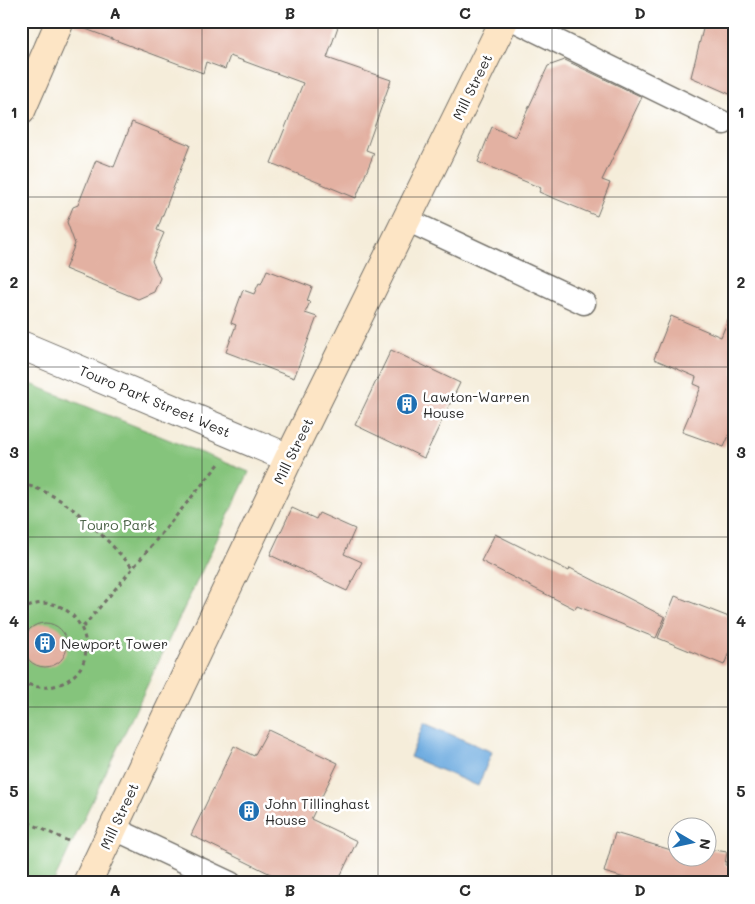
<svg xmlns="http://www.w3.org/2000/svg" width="755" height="904" font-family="Mali,sans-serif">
  <rect width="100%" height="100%" fill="#fff"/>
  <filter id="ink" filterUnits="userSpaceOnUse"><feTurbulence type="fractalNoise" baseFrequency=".02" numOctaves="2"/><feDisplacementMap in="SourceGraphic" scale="10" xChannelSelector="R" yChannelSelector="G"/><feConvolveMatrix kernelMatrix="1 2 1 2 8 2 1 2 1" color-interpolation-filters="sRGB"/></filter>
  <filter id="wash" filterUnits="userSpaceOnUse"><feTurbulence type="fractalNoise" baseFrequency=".0096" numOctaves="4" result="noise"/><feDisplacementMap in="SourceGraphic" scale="20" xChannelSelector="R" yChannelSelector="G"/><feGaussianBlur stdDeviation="1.12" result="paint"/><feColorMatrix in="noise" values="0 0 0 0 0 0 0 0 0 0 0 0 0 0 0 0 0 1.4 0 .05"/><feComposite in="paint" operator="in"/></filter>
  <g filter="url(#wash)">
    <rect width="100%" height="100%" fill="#f5edda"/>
    <path fill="#85c47b" stroke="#587853" d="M21 380 249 472 53 883H21Z"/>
    <path fill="#6eace0" stroke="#4c6c86" d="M424 723 492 752 478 786 410 757Z"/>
    <g id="blocks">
      <path fill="#e3b1a2" d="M75 21H340L327 58 391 80 366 150 374 153 356 198 271 163 303 83 230 56 225 69 206 62 203 73 75 25Z
        M705 21H734V96L691 77Z
        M565 60 642 97 602 180 610 183 597 216 539 192 541 188 478 162 492 127 515 137 548 66Z
        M132 122 190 145 157 230 164 233 152 261 160 278 154 292 138 299 65 269 75 244 67 222 73 207 78 205 96 160 114 167Z
        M267 270 312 287 307 301 310 302 305 313 317 317 294 378 226 352 236 325 231 323 243 290 254 294 259 283 261 284Z
        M733 308 734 424 724 447 682 432 701 387 694 384 696 377 654 359 671 316 721 337Z
        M391 350 460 383 424 458 355 425Z
        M292 508 316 519 319 513 355 529 344 554 362 562 347 591 270 555Z
        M495 534 569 571 570 568 665 617 656 638 577 606 575 609 481 561Z
        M675 596 734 619V640L724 665 658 638Z
        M23 645a22 22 0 1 1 44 0a22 22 0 1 1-44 0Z
        M268 730 338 763 311 819 357 841 337 883H289L191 835 234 746 254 756Z
        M615 833 671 850 672 844 678 845V856H708V849L727 852 725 865 734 867V883H642L604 872Z"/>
    </g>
  </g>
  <g filter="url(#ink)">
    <use href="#blocks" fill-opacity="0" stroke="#726f68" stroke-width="1"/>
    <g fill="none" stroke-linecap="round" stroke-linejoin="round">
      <g stroke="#726f68" stroke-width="25">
        <path id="lane" d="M516 21 724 123
          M407 220 584 303
          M113 828 230 883"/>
      </g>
      <g stroke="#726f68" stroke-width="30">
        <path id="street" d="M21 345 289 458"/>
      </g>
      <g stroke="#726f68" stroke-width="30">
        <path id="secondary" d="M21 111 60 21
          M87 883 289 458 504 21"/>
      </g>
      <path stroke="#726f68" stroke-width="3" stroke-dasharray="4 4" stroke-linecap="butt" d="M21 484C67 493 103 536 133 568
        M21 611C72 577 117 663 58 685 45 689 32 688 21 680
        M83 627 133 568 219 464
        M21 692 28 685
        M21 819 68 841"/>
      <use href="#lane" stroke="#fff" stroke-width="22"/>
      <use href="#street" stroke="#fff" stroke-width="28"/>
      <use href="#secondary" stroke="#fde5c5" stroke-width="28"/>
    </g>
  </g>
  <path fill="none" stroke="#2b2b2b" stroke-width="1" stroke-opacity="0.55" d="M202 21V883M378 21V883M552 21V883M21 197H734M21 367H734M21 537H734M21 707H734"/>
  <defs>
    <g id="building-disc" transform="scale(1.125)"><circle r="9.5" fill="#1f6fb2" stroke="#fff"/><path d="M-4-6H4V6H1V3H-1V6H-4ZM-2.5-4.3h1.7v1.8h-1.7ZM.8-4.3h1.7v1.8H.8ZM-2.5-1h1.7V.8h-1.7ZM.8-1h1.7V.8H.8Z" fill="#fff"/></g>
  </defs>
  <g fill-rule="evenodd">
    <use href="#building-disc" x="407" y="404"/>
    <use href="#building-disc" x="45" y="643"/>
    <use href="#building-disc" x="249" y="811"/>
  </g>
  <g text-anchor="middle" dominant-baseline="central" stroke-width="5" stroke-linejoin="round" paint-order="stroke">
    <g font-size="14" fill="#2b2b2b" stroke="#fff">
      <text transform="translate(472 87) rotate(-64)">Mill Street</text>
      <text transform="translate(155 401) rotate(23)">Touro Park Street West</text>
      <text transform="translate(293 451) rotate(-64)">Mill Street</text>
      <text transform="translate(119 816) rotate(-65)">Mill Street</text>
    </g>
    <g font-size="14" fill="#2b2b2b" stroke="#fff" text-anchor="start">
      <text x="423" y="396">Lawton-Warren<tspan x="423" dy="16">House</tspan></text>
      <text x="61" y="643">Newport Tower</text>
      <text x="265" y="803">John Tillinghast<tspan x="265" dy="16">House</tspan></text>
    </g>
    <g font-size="14" fill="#4a6147" stroke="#fff">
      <text x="117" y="524">Touro Park</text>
    </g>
  </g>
  <rect width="755" height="904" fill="none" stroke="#fff" stroke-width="55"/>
  <g transform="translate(692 842) rotate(99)"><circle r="24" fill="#ffffff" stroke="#aaaaaa"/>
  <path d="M0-4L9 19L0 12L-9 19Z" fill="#1f6fb2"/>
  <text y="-8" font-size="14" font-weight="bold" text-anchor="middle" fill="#2b2b2b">N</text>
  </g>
  <rect x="28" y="28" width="700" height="848" fill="none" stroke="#2b2b2b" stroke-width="2"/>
  <g font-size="16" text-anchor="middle" font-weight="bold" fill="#2b2b2b">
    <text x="115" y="19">A</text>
    <text x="290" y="19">B</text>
    <text x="465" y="19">C</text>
    <text x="640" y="19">D</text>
    <text x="14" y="118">1</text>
    <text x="741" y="118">1</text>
    <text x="14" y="288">2</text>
    <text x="741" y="288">2</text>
    <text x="14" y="458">3</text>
    <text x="741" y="458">3</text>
    <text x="14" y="627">4</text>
    <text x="741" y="627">4</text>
    <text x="14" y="797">5</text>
    <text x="741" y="797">5</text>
    <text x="115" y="896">A</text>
    <text x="290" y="896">B</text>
    <text x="465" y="896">C</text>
    <text x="640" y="896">D</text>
  </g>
</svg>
